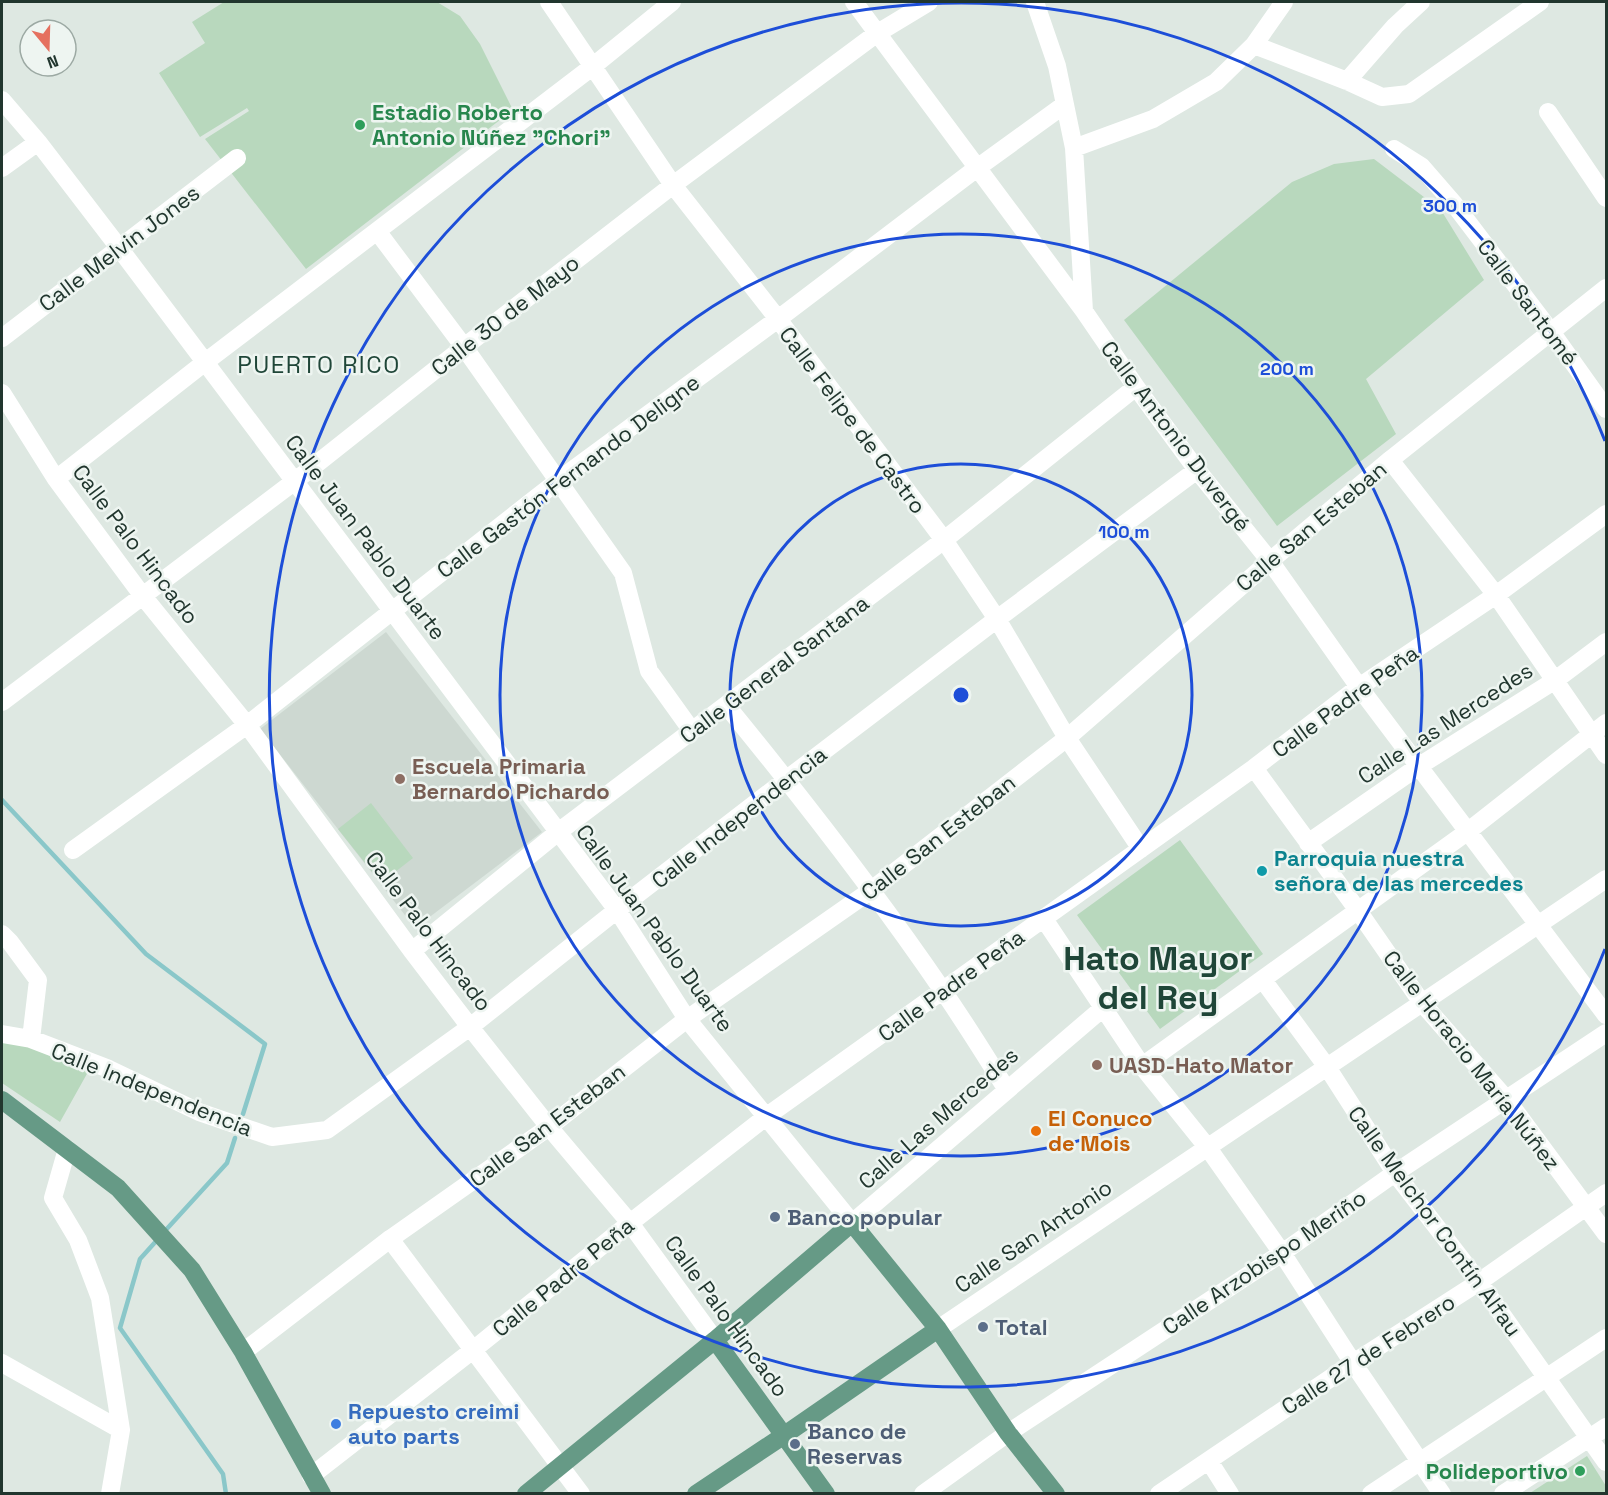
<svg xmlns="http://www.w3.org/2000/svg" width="1608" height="1495" font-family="'Space Grotesk',sans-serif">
  <rect width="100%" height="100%" fill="#dee8e2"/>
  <path fill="#cdd8d1" d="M386 632 542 832 415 928 260 729Z"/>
  <path fill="#b8d8bd" d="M224 2H437L460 16 480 44 513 110 306 269 205 139 249 111 247 108 200 137 159 73 205 43 192 22Z
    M1374 159 1441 210 1484 280 1366 379 1396 434 1277 526 1124 320 1292 182 1334 164Z
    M371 803 413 858 381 883 338 829Z
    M1180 840 1263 954 1160 1029 1077 915Z
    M2 1037 93 1063 60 1122 2 1083Z
    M1587 1456 1606 1486V1493H1530Z"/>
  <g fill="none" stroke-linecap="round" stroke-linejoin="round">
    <path stroke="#8ac7c9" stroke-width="4.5" d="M2 800 146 954 265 1044 243 1114
      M164 1232 227 1163 235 1138
      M158 1239 140 1259 120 1328 223 1474 226 1494"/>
    <path stroke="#fff" stroke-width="18" d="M549 2 673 185 778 319 944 540 997 619 1067 738 1141 849
      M854 2 1084 311 1136 387 1197 470 1270 561 1359 687 1606 1015
      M1035 2 1057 66 1074 148 1084 311
      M1254 45 1347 81 1382 97 1409 94 1540 2
      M1347 81 1395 26 1421 2
      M2 100 38 142 120 249 617 910 687 1019 852 1223 1103 1008
      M1548 112 1606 198
      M1074 148 1153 119 1216 82 1254 45 1284 2
      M1394 149 1421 166 1454 204 1552 333 1606 409
      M2 168 38 142
      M377 231 464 347 623 573 649 671 692 731
      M2 338 237 158
      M2 393 56 479 142 595 247 725 412 951 470 1027 549 1127 630 1223 715 1340
      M1390 460 1496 595 1606 755
      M56 479 204 363 592 67 672 2
      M2 702 295 481 464 347 673 185 876 34 929 2
      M726 705C802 798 876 893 943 991 966 1024 986 1057 1007 1090
      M1254 768 1359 912 1422 1003 1507 1100 1606 1234
      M1308 843 1419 766 1554 681 1606 642
      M73 850 247 725 559 480 778 319 977 168 1064 105
      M1044 919 1142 1066 1208 1148 1282 1253 1353 1363 1442 1494
      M2 934 10 942 38 980 31 1039
      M412 951 557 833 944 540 1136 387
      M1263 980 1327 1067 1395 1173 1479 1282 1606 1462
      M2 1034 31 1039 109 1069 199 1112 272 1137 327 1130 470 1027 617 910 787 779 997 619 1197 470
      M1142 1066 1467 832 1606 723
      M390 1239 581 1494
      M938 1329 1606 879
      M2 1363 121 1430 100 1298 78 1240 53 1198 67 1149
      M1209 1461 1230 1494
      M311 1476 473 1350 630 1223 767 1116 1254 768 1359 687 1496 595 1606 514
      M110 1494 121 1430
      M923 1494 1008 1433 1282 1253 1395 1173 1606 1033
      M1159 1494 1353 1363 1479 1282 1606 1193
      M1371 1494 1606 1338
      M1503 1494 1606 1427"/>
    <path stroke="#fff" stroke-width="18" d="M243 1352 390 1239 549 1127 687 1019 870 891 1067 738 1270 561 1390 460 1606 288"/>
    <path stroke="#669a86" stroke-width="18" d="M2 1100 118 1188 192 1270 243 1352 322 1494
      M715 1340 826 1494
      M526 1494 715 1340 852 1223 938 1329 1008 1433 1056 1494
      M696 1494 783 1436 938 1329"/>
  </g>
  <g fill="none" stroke="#1d4ed8" stroke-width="3">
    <circle cx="961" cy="695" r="231"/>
    <circle cx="961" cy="695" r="461"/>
    <path d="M1605 949A692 692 0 1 1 1605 441"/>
  </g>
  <g fill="#2e9e5b" stroke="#eef5f1" stroke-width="2">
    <circle cx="360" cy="125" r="6"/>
    <circle cx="1580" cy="1471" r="6"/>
  </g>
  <g fill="#8d6e63" stroke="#eef5f1" stroke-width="2">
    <circle cx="400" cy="779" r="6"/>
    <circle cx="1097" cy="1065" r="6"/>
  </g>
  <circle fill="#0f9aa8" stroke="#eef5f1" stroke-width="2" cx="1262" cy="871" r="6"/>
  <circle fill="#e8710a" stroke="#eef5f1" stroke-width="2" cx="1036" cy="1131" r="6"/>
  <g fill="#5c6f8a" stroke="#eef5f1" stroke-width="2">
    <circle cx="775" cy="1217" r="6"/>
    <circle cx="983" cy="1327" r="6"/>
    <circle cx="795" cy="1444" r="6"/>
  </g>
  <circle fill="#3f7fe0" stroke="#eef5f1" stroke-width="2" cx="336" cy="1424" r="6"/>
  <g text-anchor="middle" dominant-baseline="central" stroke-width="5" stroke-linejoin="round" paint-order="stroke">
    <g font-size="22" font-weight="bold" fill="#27864d" stroke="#eef5f1" text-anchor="start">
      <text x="372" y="112">Estadio Roberto<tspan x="372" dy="25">Antonio Núñez "Chori"</tspan></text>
      <text x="1568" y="1471" text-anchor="end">Polideportivo</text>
    </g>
    <g font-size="22" fill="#21362e" stroke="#eef5f1">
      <text transform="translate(119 248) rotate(-37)">Calle Melvin Jones</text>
      <text transform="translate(1528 302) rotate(53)">Calle Santomé</text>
      <text transform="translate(505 315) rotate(-38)">Calle 30 de Mayo</text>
      <text transform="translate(853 420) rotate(53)">Calle Felipe de Castro</text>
      <text transform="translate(1176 436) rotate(53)">Calle Antonio Duvergé</text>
      <text transform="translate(568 476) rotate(-37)">Calle Gastón Fernando Deligne</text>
      <text transform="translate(1311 526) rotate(-40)">Calle San Esteban</text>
      <text transform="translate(366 537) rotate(53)">Calle Juan Pablo Duarte</text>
      <text transform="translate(136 544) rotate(53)">Calle Palo Hincado</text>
      <text transform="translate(774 669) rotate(-37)">Calle General Santana</text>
      <text transform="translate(1345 701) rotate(-36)">Calle Padre Peña</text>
      <text transform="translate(1445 723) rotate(-33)">Calle Las Mercedes</text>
      <text transform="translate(739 817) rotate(-38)">Calle Independencia</text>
      <text transform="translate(938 837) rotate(-38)">Calle San Esteban</text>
      <text transform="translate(655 928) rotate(54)">Calle Juan Pablo Duarte</text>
      <text transform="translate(429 931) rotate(53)">Calle Palo Hincado</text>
      <text transform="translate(951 985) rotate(-36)">Calle Padre Peña</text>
      <text transform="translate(1472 1060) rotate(52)">Calle Horacio María Núñez</text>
      <text transform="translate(152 1089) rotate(22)">Calle Independencia</text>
      <text transform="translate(938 1118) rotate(-41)">Calle Las Mercedes</text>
      <text transform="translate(547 1125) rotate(-37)">Calle San Esteban</text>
      <text transform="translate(1435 1221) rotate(54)">Calle Melchor Contín Alfau</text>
      <text transform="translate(1033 1236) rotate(-34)">Calle San Antonio</text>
      <text transform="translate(1264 1262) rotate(-34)">Calle Arzobispo Meriño</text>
      <text transform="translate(563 1277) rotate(-39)">Calle Padre Peña</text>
      <text transform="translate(727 1316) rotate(54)">Calle Palo Hincado</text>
      <text transform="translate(1368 1354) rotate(-33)">Calle 27 de Febrero</text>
    </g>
    <g font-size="22" font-weight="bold" fill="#785e54" stroke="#eef5f1" text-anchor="start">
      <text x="412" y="766">Escuela Primaria<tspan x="412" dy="25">Bernardo Pichardo</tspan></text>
      <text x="1109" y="1065">UASD-Hato Mator</text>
    </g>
    <g font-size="22" font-weight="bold" fill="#0d838f" stroke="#eef5f1" text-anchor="start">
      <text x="1274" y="858">Parroquia nuestra<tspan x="1274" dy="25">señora de las mercedes</tspan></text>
    </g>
    <g font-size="22" font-weight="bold" fill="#c56008" stroke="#eef5f1" text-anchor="start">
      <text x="1048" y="1118">El Conuco<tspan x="1048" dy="25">de Mois</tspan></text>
    </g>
    <g font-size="22" font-weight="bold" fill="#4e5e75" stroke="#eef5f1" text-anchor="start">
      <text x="787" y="1217">Banco popular</text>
      <text x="995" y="1327">Total</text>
      <text x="807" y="1431">Banco de<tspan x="807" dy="25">Reservas</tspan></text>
    </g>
    <g font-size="22" font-weight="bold" fill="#366cbe" stroke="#eef5f1" text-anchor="start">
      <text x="348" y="1411">Repuesto creimi<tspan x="348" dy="25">auto parts</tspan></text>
    </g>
    <g font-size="24" letter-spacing="1.5" fill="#1f4638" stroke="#eef5f1">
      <text x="319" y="364">PUERTO RICO</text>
    </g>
    <g font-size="34" font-weight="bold" fill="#1f4638" stroke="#eef5f1">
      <text x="1158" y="958">Hato Mayor<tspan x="1158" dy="39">del Rey</tspan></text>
    </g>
  </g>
  <circle cx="961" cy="695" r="9" fill="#1d4ed8" stroke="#eef5f1" stroke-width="3"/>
  <g font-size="18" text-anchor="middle" font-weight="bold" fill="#1d4ed8" stroke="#eef5f1" stroke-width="5" stroke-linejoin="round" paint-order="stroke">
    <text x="1450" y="212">300 m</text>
    <text x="1287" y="375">200 m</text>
    <text x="1124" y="538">100 m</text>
  </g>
  <rect width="1608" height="1495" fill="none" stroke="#21362e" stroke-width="6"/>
  <g transform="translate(48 48) rotate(161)"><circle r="28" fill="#eef5f1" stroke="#9ca9a3" stroke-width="1.5"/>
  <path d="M0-4.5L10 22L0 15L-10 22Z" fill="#e5705f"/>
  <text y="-9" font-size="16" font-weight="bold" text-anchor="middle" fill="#21362e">N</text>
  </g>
</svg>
